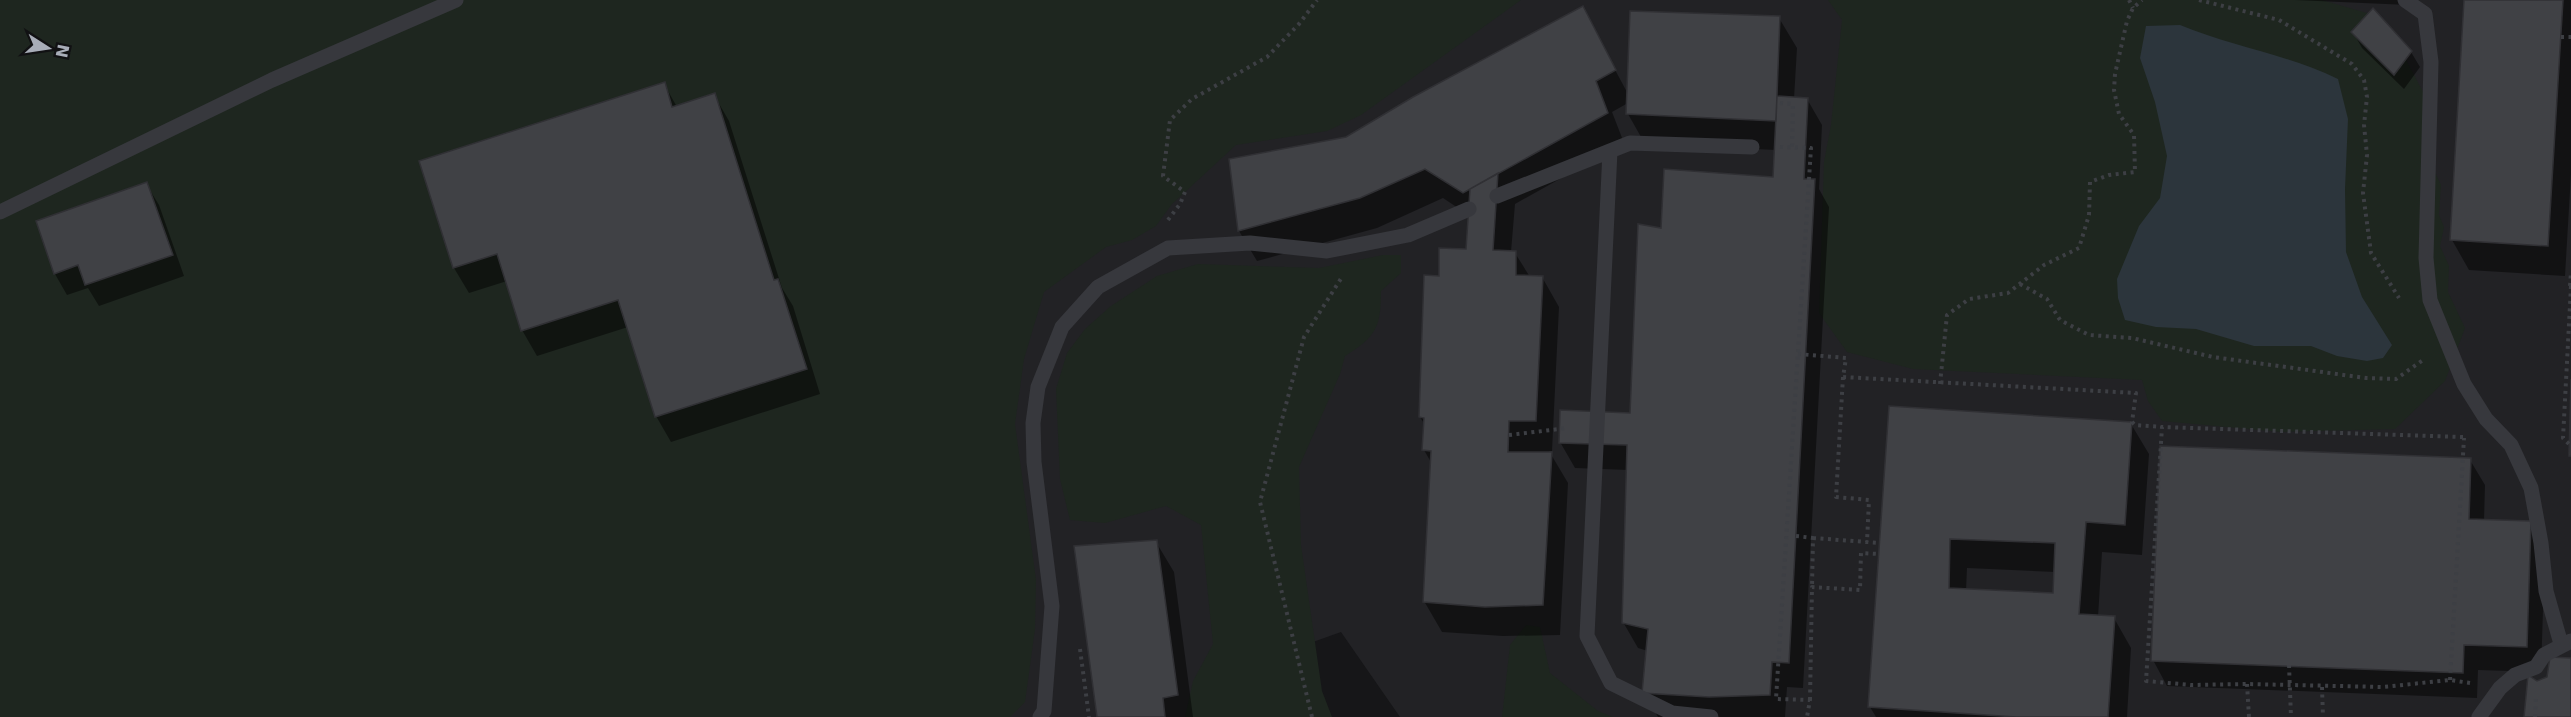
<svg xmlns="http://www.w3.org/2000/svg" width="2571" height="717" font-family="'DejaVu Sans',sans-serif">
  <rect width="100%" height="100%" fill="#161618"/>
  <path fill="#222225" d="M1156 0H2571V717H1400L1341 632 1262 660 1274 717H433Z"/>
  <path fill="#1e261f" d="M0 0H1521L1361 115 1327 131 1236 145 1172 204 1156 226 1132 240 1106 247 1044 292 1024 359 1015 424 1036 580 1035 629 1025 702 1010 717H0Z
    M1828 0H2322L2367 13 2404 56 2431 107 2423 147 2441 185 2439 215 2444 227 2440 246 2449 266 2448 292 2465 328 2445 381 2395 429 2281 432 2162 421 2148 401 2142 380 1913 369 1847 352 1819 313 1824 162 1831 125 1842 20Z
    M1383 255H1401V273L1381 291C1381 327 1376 337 1345 356L1340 374 1299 467 1301 545 1322 691 1332 717H1185L1193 681 1213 644 1201 525 1166 506 1105 523 1070 520 1060 479 1056 389 1067 353 1085 329 1111 306 1157 276 1198 264 1319 268Z
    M1526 625 1540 627 1550 673 1598 711 1613 717H1502L1510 645Z"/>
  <path fill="#2c353c" d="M2180 25C2233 47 2286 54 2338 79L2348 119 2345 189 2346 252 2362 297 2392 345 2383 358 2367 361 2337 356 2311 346H2254L2196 329 2156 327 2125 320 2118 298 2117 279 2139 226 2160 198 2167 156 2155 102 2140 58 2146 26Z"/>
  <path fill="#0007" fill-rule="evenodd" d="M2295 0H2408V5Z
    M2465 0H2571V174L2565 276 2469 270 2452 240Z
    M1582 8 1628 94 1779 18 1797 48 1794 99H1807L1822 125 1819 189 1829 207 1803 688 1787 687 1785 717H1658L1644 692 1648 651 1638 648 1623 622 1628 470 1575 468 1560 442 1631 414 1663 230 1775 179 1776 150 1645 144 1628 114V103L1612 112 1624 143 1515 204 1511 252 1515 253 1530 277H1542L1559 307 1552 451H1549L1568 483 1560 635 1503 636 1442 632 1424 601 1432 464 1424 450 1425 425 1420 417 1440 277 1468 250 1470 216 1443 198 1377 228 1257 261 1239 231 1231 160 1346 139Z
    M2353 32 2411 52 2420 67 2404 89 2362 48Z
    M664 84 677 107 714 95 729 121 782 288 793 306 820 394 671 442 656 416 628 327 537 356 522 330 507 281 469 293 454 268 421 162Z
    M146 184 159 205 184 276 99 306 88 288 67 295 55 274 38 222Z
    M1891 407 2131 424 2149 454 2142 555 2102 552 2098 617 2114 618 2131 648 2127 717H1876L1870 707ZM1967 568 2055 572 2054 594 1966 591Z
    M2470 460 2485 485 2484 521 2530 522 2545 548 2541 672 2478 670 2477 698 2167 686 2153 660Z
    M1156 542 1174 572 1193 717H1099Z"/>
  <path fill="#404145" stroke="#303034" stroke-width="1.5" fill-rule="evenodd" d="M2464 0H2563L2548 246 2450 240Z
    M1583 6 1616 70 1596 81 1608 113 1463 193 1425 169 1360 198 1238 231 1229 159 1346 137 1413 97Z
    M2373 8 2412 51 2394 75 2351 32Z
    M1630 11 1780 16 1776 121 1626 114Z
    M665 82 672 107 715 93 774 280 778 279 807 369 655 417 618 300 521 331 497 254 453 268 419 161Z
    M1777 96 1808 98 1804 179H1815L1789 663 1772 662 1770 695 1709 697 1642 693 1648 629 1622 623 1627 445 1559 443 1560 410 1630 413 1638 224 1661 228 1664 169 1773 177Z
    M1498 173 1493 250 1516 251V275L1543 276 1536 421H1509L1508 452H1552L1543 605 1485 607 1423 602 1431 451 1422 450 1424 418 1419 417 1424 275 1439 276V248L1466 249 1470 189Z
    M147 182 173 255 85 285 78 265 54 274 36 221Z
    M2571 379V456H2569Z
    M1889 406 2132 422 2125 525 2086 522 2079 614 2115 616 2108 717H2016L1868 707ZM1950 539 2055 543 2053 593 1949 588Z
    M2160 446 2471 458 2469 519 2531 521 2527 647 2464 645 2463 673 2151 661Z
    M1157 540 1178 695 1163 698 1165 717H1097L1074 546Z
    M2550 657 2571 658V717H2524L2528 675 2537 681 2547 677Z"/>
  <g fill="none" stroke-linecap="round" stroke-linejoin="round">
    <path stroke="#3d3f44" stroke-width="4" stroke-dasharray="3 4.5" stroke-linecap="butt" d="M2129 0 2133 8
      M2199 0 2279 20 2352 64 2364 80 2367 97 2364 125 2367 155 2363 193 2371 253 2399 298
      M2561 37H2571
      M1780 103 1793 104 1792 147
      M1780 147 1811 148 1776 699 1810 700 1807 717
      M1168 220 1180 204 1185 192 1163 176 1170 120 1192 99 1267 57 1299 24 1317 0
      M2020 284 2047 299 2060 320 2089 335 2132 338 2213 357 2366 378 2396 379 2423 360
      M2570 286 2571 272
      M2571 286 2563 438 2571 446
      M1798 354 1846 358 1843 377 2136 393 2132 422 2135 425 2162 427
      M1843 377 1836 497 1869 500 1867 542
      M1940 384 1947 315 1969 299 2008 293 2044 265 2079 248 2089 215 2090 182 2109 175 2135 172 2134 135 2119 114 2114 90 2115 74 2127 21 2133 8 2142 0
      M1509 435 1568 428
      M2463 437 2162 427 2146 681 2191 685 2247 684 2383 687 2450 680 2470 683
      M1796 536 1813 538 1812 587
      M1813 538 1880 543
      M1080 649 1089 717
      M2289 665 2291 717
      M2450 680 2464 438
      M2247 684 2249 717
      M2322 687 2323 717
      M1810 700 1812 587 1860 590 1861 553 1879 554
      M1312 717 1260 502 1304 337 1342 277
      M2535 717 2536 697"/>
    <path stroke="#37383d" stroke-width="15" d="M2405 0 2425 14 2431 62 2426 258 2430 300 2464 384 2486 419 2511 445 2531 488 2541 543 2546 591 2561 644
      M1610 151 1587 636 1611 683 1672 713 1711 717
      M1497 196 1630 143 1752 147
      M0 212 272 80 456 0
      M1040 717 1044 711 1052 606 1034 462 1033 423 1038 387 1062 327 1098 287 1168 248 1250 243 1327 251 1408 235 1469 209
      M2479 717 2500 688 2515 675 2536 667 2544 655 2571 641"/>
  </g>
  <g transform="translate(48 48) rotate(102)" stroke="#111113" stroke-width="4.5" paint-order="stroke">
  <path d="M0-4.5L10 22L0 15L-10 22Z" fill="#a8adb8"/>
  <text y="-9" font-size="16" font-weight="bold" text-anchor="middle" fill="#a8adb8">N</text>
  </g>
</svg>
